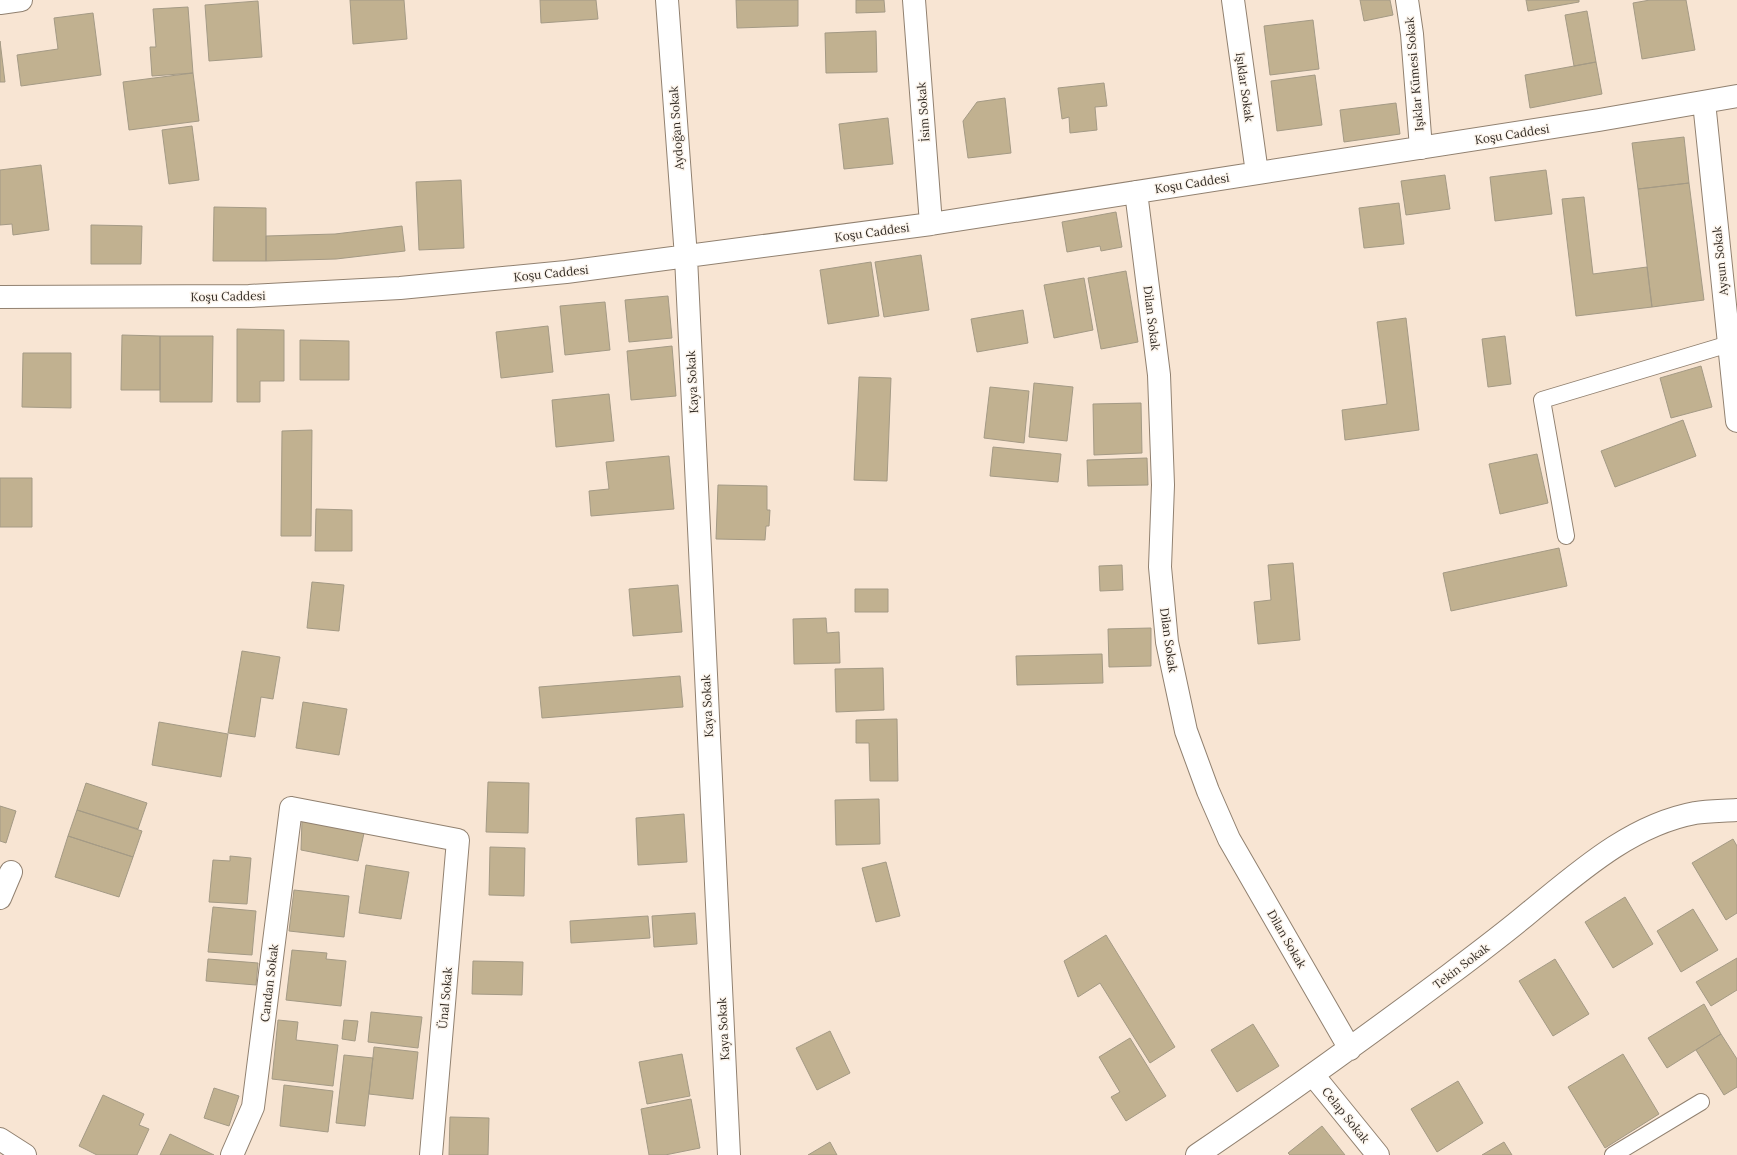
<svg xmlns="http://www.w3.org/2000/svg" width="1737" height="1155" font-family="Lora,serif">
  <rect width="100%" height="100%" fill="#f8e5d3"/>
  <path fill="#c1b190" stroke="#a49a85" d="M350 0H404L407 39 353 44Z
    M540 0H596L598 19 541 23Z
    M736 0H798V26L737 28Z
    M856 0H884L885 12 856 13Z
    M1360 0H1390L1393 15 1364 21Z
    M1526 0H1579V2L1528 11Z
    M1650 0H1686L1695 50 1642 59 1633 3Z
    M258 1 262 57 209 61 205 5Z
    M188 7 193 73 152 76 150 47H156L153 9Z
    M1587 11 1596 62 1574 66 1565 15Z
    M93 13 101 75 21 86 17 55 58 49 54 18Z
    M1313 20 1319 69 1270 75 1264 26Z
    M876 31 877 72 826 73 825 33Z
    M0 41 5 82H0Z
    M1596 62 1602 94 1530 108 1525 75Z
    M193 73 199 121 129 130 123 82Z
    M1315 75 1322 125 1277 131 1271 81Z
    M1104 83 1107 106 1095 107 1097 130 1070 133 1069 117 1062 119 1058 88Z
    M1005 98 1011 153 968 158 963 121 977 102Z
    M1396 103 1400 134 1344 142 1340 110Z
    M888 118 893 164 844 169 839 124Z
    M192 126 199 180 169 184 162 130Z
    M1684 137 1689 183 1638 189 1632 143Z
    M41 165 49 230 13 235 12 224 0 225V170Z
    M1546 170 1552 214 1495 221 1490 177Z
    M1445 175 1450 209 1406 215 1401 181Z
    M461 180 464 248 419 250 416 182Z
    M1689 183 1704 300 1652 307 1638 189Z
    M1584 197 1593 274 1647 267 1652 307 1576 316 1562 199Z
    M1399 203 1404 244 1364 248 1359 208Z
    M214 207 266 208V261H213Z
    M1116 212 1122 247 1101 251 1100 246 1067 252 1062 222Z
    M91 225 142 226 141 264H91Z
    M402 226 405 251 336 259 266 261V236L335 234Z
    M921 255 929 310 884 317 875 262Z
    M871 262 879 316 828 324 820 270Z
    M1126 271 1138 342 1101 349 1088 278Z
    M1084 278 1093 330 1054 338 1044 285Z
    M668 296 672 338 629 342 625 300Z
    M605 302 610 350 565 355 560 306Z
    M1023 310 1028 343 977 352 971 319Z
    M1406 318 1419 430 1345 440 1342 410 1387 404 1377 322Z
    M548 326 553 372 501 378 496 332Z
    M237 329 284 330V381H260V402H237Z
    M122 335 160 336V390H121Z
    M160 336H213L212 402H160Z
    M1505 336 1511 384 1488 387 1482 339Z
    M300 340 349 341V380H300Z
    M672 346 676 396 631 400 627 351Z
    M23 353H71V408L22 407Z
    M1701 366 1712 407 1671 418 1660 378Z
    M859 377 891 378 887 481 854 480Z
    M1034 383 1073 387 1067 441 1029 437Z
    M990 387 1029 391 1024 443 984 438Z
    M609 394 614 441 556 447 552 400Z
    M1141 403 1142 453 1094 455 1093 404Z
    M1683 420 1696 456 1615 487 1601 451Z
    M312 430 311 536H281L282 431Z
    M993 447 1061 454 1058 482 990 476Z
    M1537 454 1548 503 1500 514 1489 464Z
    M669 456 674 509 591 516 589 491 609 489 606 462Z
    M1147 458 1148 485 1088 486 1087 460Z
    M0 478H32V527H0Z
    M718 485 767 486V510H770L769 526H766L765 540 716 539Z
    M316 509 352 510V551H315Z
    M1559 548 1567 586 1451 611 1443 573Z
    M1293 563 1300 640 1258 644 1254 602 1271 600 1268 565Z
    M1122 565 1123 590 1100 591 1099 566Z
    M312 582 344 585 339 631 307 628Z
    M678 585 682 632 633 636 629 589Z
    M855 589H888V612H855Z
    M826 618 827 633 839 632 840 663 794 664 793 619Z
    M1151 628V666L1109 667 1108 629Z
    M242 651 280 657 273 699 261 697 255 737 228 733Z
    M1102 654 1103 683 1017 685 1016 656Z
    M883 668 884 710 836 712 835 669Z
    M680 676 683 707 542 718 539 687Z
    M303 702 347 709 339 755 296 748Z
    M897 719 898 781H870L869 743H856V720Z
    M159 722 228 734 221 777 152 765Z
    M488 782 529 783 528 833 486 832Z
    M86 783 147 803 138 829 77 810Z
    M879 799 880 844 836 845 835 800Z
    M0 806 16 811 6 843 0 841Z
    M77 810 142 831 133 857 68 836Z
    M684 814 687 862 638 865 636 818Z
    M302 820 364 833 358 861 301 850Z
    M68 836 133 857 119 897 55 877Z
    M1733 839 1737 846V913L1726 920 1692 863Z
    M490 847 525 848 524 896 489 895Z
    M230 856 251 858 247 904 209 902 213 860 230 861Z
    M886 862 900 916 876 922 862 868Z
    M366 865 409 872 401 919 359 913Z
    M294 890 349 896 344 937 289 931Z
    M1625 897 1653 944 1613 968 1585 922Z
    M213 907 256 911 252 955 208 952Z
    M1693 909 1718 950 1681 972 1657 931Z
    M695 913 697 944 654 947 652 916Z
    M648 916 650 938 571 943 570 921Z
    M1106 935 1175 1047 1150 1063 1100 983 1078 997 1064 961Z
    M292 950 327 953 326 959 346 961 341 1006 286 1000Z
    M1737 958V990L1711 1006 1696 982Z
    M208 959 258 963 256 985 206 981Z
    M1555 959 1589 1014 1553 1036 1519 981Z
    M473 961 523 962 522 995 472 994Z
    M1704 1004 1721 1034 1667 1068 1648 1038Z
    M371 1012 422 1017 418 1048 368 1042Z
    M278 1020 298 1022 296 1040 338 1045 333 1086 272 1079Z
    M344 1020 358 1021 355 1041 342 1039Z
    M1253 1024 1279 1066 1237 1092 1211 1050Z
    M830 1031 850 1073 817 1090 796 1048Z
    M1721 1034 1737 1059V1087L1724 1095 1696 1050Z
    M1130 1038 1166 1096 1126 1121 1111 1097 1120 1092 1099 1057Z
    M374 1047 418 1052 413 1099 369 1094Z
    M682 1054 690 1096 647 1104 639 1062Z
    M1623 1054 1659 1114 1605 1148 1568 1087Z
    M344 1055 373 1058 365 1126 336 1123Z
    M1458 1081 1483 1123 1437 1152 1411 1109Z
    M284 1085 333 1091 328 1132 280 1126Z
    M214 1088 239 1096 229 1126 204 1118Z
    M103 1095 144 1114 139 1125 149 1129 137 1155H97L79 1146Z
    M691 1099 700 1148 665 1155H649L641 1109Z
    M450 1117 489 1118 488 1155H449Z
    M1322 1126 1345 1155H1290L1288 1153Z
    M170 1134 214 1155H160Z
    M830 1142 837 1155H808Z
    M1504 1142 1512 1155H1482Z"/>
  <g fill="none" stroke-linecap="round" stroke-linejoin="round">
    <g stroke="#918170" stroke-width="18">
      <path id="service" d="M1566 536 1542 400 1729 344
        M1613 1155 1701 1102"/>
    </g>
    <g stroke="#918170" stroke-width="24">
      <path id="minor" d="M667 0 686 257 729 1155
        M914 0 931 224
        M1233 0 1257 173
        M1407 0 1412 34 1421 148
        M0 3 21 0
        M1704 102 1737 421
        M1136 192 1159 375 1163 485 1160 567 1167 642 1186 731 1208 791 1229 839 1350 1049
        M0 297 249 296 400 288 566 272 931 224 1599 120 1737 96
        M0 898 11 872
        M1313 1075 1378 1155
        M232 1155 253 1107 291 808 458 840 431 1155
        M1197 1155C1283 1097 1366 1037 1449 975 1477 954 1505 933 1531 911 1580 871 1631 825 1695 813 1708 811 1723 811 1737 810"/>
    </g>
    <g stroke="#918170" stroke-width="24">
      <path id="tertiary" d="M0 1139 25 1155"/>
    </g>
    <use href="#service" stroke="#fff" stroke-width="16"/>
    <use href="#minor" stroke="#fff" stroke-width="22"/>
    <use href="#tertiary" stroke="#fff" stroke-width="22"/>
  </g>
  <g text-anchor="middle" dominant-baseline="central" stroke-width="3" stroke-linejoin="round" paint-order="stroke">
    <g font-size="12" fill="#332c25" stroke="#fcf5ed">
      <text transform="translate(1414 74) rotate(-95)">Işıklar Kümesi Sokak</text>
      <text transform="translate(1245 87) rotate(82)">Işıklar Sokak</text>
      <text transform="translate(923 112) rotate(-94)">İsim Sokak</text>
      <text transform="translate(676 128) rotate(-94)">Aydoğan Sokak</text>
      <text transform="translate(1512 134) rotate(-9)">Koşu Caddesi</text>
      <text transform="translate(1192 183) rotate(-9)">Koşu Caddesi</text>
      <text transform="translate(872 232) rotate(-8)">Koşu Caddesi</text>
      <text transform="translate(1720 261) rotate(-96)">Aysun Sokak</text>
      <text transform="translate(551 273) rotate(-6)">Koşu Caddesi</text>
      <text transform="translate(228 296) rotate(-1)">Koşu Caddesi</text>
      <text transform="translate(1152 318) rotate(83)">Dilan Sokak</text>
      <text transform="translate(692 382) rotate(-93)">Kaya Sokak</text>
      <text transform="translate(1169 640) rotate(82)">Dilan Sokak</text>
      <text transform="translate(707 706) rotate(-93)">Kaya Sokak</text>
      <text transform="translate(1287 939) rotate(60)">Dilan Sokak</text>
      <text transform="translate(1461 966) rotate(-37)">Tekin Sokak</text>
      <text transform="translate(269 983) rotate(-83)">Candan Sokak</text>
      <text transform="translate(445 998) rotate(-85)">Ünal Sokak</text>
      <text transform="translate(723 1029) rotate(-93)">Kaya Sokak</text>
      <text transform="translate(1346 1115) rotate(51)">Celap Sokak</text>
    </g>
  </g>
</svg>
